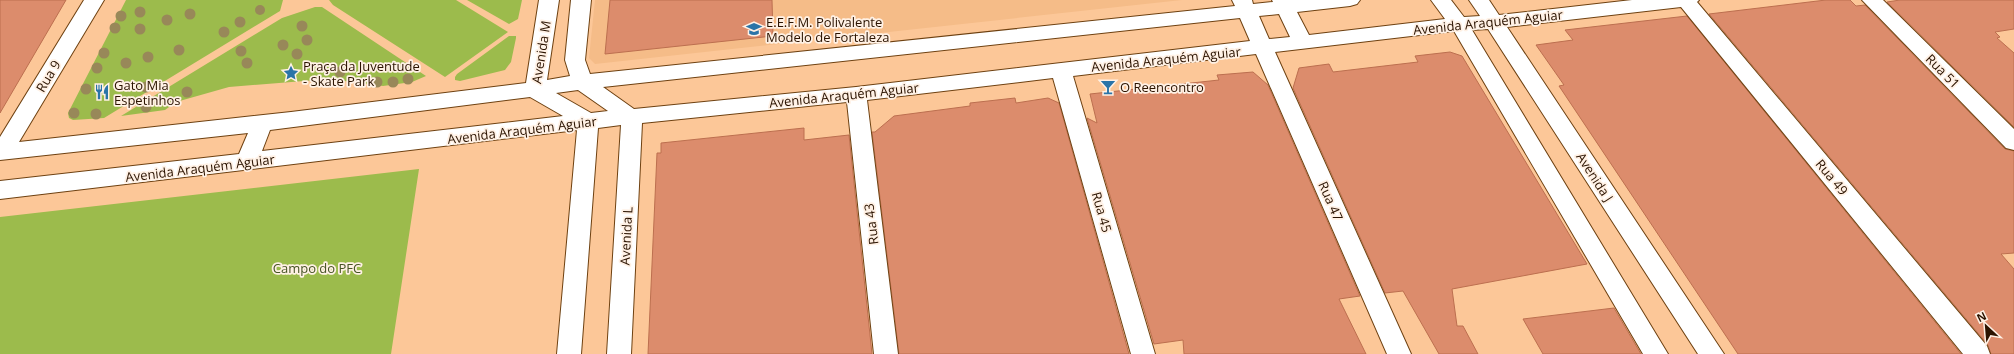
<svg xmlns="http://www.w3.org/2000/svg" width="2014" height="354" font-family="'Open Sans',sans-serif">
  <rect width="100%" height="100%" fill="#fcc798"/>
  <path fill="#f5bc88" d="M595 0H1182L595 64 589 58Z"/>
  <path fill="#9cbb4c" d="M126 0H283L280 11 104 118 73 120 69 118 68 113Z
    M329 0H456L508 32 445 77 333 5Z
    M467 0H522L518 19 509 24Z
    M315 7H322L426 76 412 82 383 86 329 79 229 87 176 102 165 110 121 116 282 18Z
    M509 36H516V38L511 62 505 70 460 81 455 80V77L457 74Z
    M419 169 391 354H0V217Z"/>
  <path fill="#dc8c6c" stroke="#bc6f4f" d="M0 0H66L0 113Z
    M610 0H772L773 36 605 54Z
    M1826 0H1850L1856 6 1865 5 2005 149 2014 151V253L2001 254 2014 269V354H1991L1988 345 1709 14Z
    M1900 0H2014V29L1995 32 2000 37 1997 38 2014 53V127L1887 2Z
    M1687 16 1961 354H1738L1559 86 1564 85 1536 45 1573 40 1565 30Z
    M1450 52 1462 56 1587 264 1452 289 1457 326H1463L1478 354H1439L1403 291 1385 293 1293 88 1299 68 1329 64 1333 72 1418 62 1415 56Z
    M1253 72 1268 85 1360 296 1339 299 1366 354H1184L1183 340 1154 344 1087 118 1097 123 1090 94 1219 80 1217 75Z
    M1015 98 1016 103 1048 98 1059 103 1129 354H899L872 132H875L894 116 970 106V103Z
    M804 128V140L849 135 872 354H648L657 153H661V143Z
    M1614 308 1641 354H1543L1523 319Z"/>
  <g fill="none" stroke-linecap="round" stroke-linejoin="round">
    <g stroke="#6e4111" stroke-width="2">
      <path id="minor" d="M84 0H104L19 142 291 112 526 83 539 0H559L547 80 570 76 565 60 571 0H591L585 60 590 74 1235 6 1232 0H1252L1253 4 1273 2 1272 0H1360L1357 4 1350 6 1297 12 1309 35 1445 19 1431 0H1451L1464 17 1480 16 1469 0H1489L1499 15 1632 0H1699L1697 2 1987 346 1990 354H1963L1681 7 1507 27 1724 354H1698L1488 29 1472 30 1668 354H1643L1454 31 1275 52 1411 354H1387L1256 54 1073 76 1155 354H1131L1053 78 867 100 898 354H874L847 102 642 123 631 354H607L621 125 598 128 581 354H557L577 130 0 199V181L239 154 248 133 0 160V137ZM1279 14 1290 37 1269 39 1259 16ZM1240 18 1250 41 856 87 634 109 603 87ZM578 90 608 111 591 113 556 93ZM530 97 563 116 262 151 270 130Z
        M1862 0H1883L2014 129V150L2006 148Z"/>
    </g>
    <use href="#minor" fill="#fff" fill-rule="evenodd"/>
  </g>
  <g fill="#988859">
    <circle cx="260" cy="10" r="5"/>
    <circle cx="140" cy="12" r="5.5"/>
    <circle cx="190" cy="14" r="5.5"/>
    <circle cx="121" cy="16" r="5.5"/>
    <circle cx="167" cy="20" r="5.5"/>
    <circle cx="240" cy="22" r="5.5"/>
    <circle cx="302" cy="26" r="5.5"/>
    <circle cx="115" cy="28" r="5.5"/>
    <circle cx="140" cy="29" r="5.5"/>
    <circle cx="224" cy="32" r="5.5"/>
    <circle cx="307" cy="40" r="5.5"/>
    <circle cx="283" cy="45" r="5.5"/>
    <circle cx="179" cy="50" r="5.5"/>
    <circle cx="241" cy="51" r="5.5"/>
    <circle cx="104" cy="53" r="5.5"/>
    <circle cx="297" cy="54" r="5.5"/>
    <circle cx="148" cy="57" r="5.5"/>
    <circle cx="126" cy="63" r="5.5"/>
    <circle cx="247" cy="63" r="5.5"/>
    <circle cx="97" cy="68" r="5.5"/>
    <circle cx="340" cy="72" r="5.5"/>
    <circle cx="408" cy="79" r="5.5"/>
    <circle cx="377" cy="82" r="5.5"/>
    <circle cx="393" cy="82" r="5.5"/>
    <circle cx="146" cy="87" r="5.5"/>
    <circle cx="86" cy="89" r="5.5"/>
    <circle cx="187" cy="92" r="5.5"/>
    <circle cx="146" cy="107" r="5.5"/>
    <circle cx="74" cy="113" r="5.5"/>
    <circle cx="96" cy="114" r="5.5"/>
  </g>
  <defs>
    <g id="school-bare" transform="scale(1.2)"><path d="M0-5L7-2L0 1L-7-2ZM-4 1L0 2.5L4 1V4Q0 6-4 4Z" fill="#2a74a8" stroke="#fff1e5" stroke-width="2.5" paint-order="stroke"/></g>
    <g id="sight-bare" transform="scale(1.2)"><path d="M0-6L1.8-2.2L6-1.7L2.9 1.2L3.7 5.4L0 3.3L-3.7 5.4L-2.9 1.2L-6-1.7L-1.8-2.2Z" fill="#2a74a8" stroke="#fff1e5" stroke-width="2.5" paint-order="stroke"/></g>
    <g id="bar-bare" transform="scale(1.2)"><path d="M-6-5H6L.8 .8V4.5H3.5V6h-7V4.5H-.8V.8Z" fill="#2a74a8" stroke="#fff1e5" stroke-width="2.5" paint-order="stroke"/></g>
    <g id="restaurant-bare" transform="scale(1.2)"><path d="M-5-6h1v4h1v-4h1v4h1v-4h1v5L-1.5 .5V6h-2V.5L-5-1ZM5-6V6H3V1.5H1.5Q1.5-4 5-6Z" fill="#2a74a8" stroke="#fff1e5" stroke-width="2.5" paint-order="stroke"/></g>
  </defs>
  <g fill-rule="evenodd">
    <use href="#school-bare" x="754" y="29"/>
    <use href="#sight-bare" x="291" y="73"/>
    <use href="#bar-bare" x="1108" y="87"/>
    <use href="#restaurant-bare" x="102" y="92"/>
  </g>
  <g text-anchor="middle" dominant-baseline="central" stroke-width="3.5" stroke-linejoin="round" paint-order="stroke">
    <g font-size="13" fill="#2b1300" stroke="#fff1e5" text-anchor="start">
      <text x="766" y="22">E.E.F.M. Polivalente<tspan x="766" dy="15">Modelo de Fortaleza</tspan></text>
      <text x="303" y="66">Praça da Juventude<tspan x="303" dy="15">- Skate Park</tspan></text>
      <text x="114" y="85">Gato Mia<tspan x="114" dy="15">Espetinhos</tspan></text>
      <text x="1120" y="87">O Reencontro</text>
    </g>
    <g font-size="13" fill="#2b1300" stroke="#fff1e5">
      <text transform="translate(1488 22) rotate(-6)">Avenida Araquém Aguiar</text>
      <text transform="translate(541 52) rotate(-81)">Avenida M</text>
      <text transform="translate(1166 59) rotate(-6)">Avenida Araquém Aguiar</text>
      <text transform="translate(1943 71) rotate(45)">Rua 51</text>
      <text transform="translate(48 76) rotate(-59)">Rua 9</text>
      <text transform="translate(844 95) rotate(-6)">Avenida Araquém Aguiar</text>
      <text transform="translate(522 130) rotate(-7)">Avenida Araquém Aguiar</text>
      <text transform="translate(200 168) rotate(-7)">Avenida Araquém Aguiar</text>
      <text transform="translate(1595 177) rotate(57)">Avenida J</text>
      <text transform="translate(1832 177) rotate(50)">Rua 49</text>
      <text transform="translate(1331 201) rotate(66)">Rua 47</text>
      <text transform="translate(1102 212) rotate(74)">Rua 45</text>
      <text transform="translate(871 224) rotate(-97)">Rua 43</text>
      <text transform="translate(626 236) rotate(-87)">Avenida L</text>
    </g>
    <g font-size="13" fill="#465425" stroke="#fff1e5">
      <text x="317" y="268">Campo do PFC</text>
    </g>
  </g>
  <g transform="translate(1986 326) rotate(334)" stroke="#fff1e5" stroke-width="3" paint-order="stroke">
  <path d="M0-3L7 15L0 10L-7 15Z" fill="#2b1300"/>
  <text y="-6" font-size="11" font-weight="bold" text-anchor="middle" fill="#2b1300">N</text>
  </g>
</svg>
